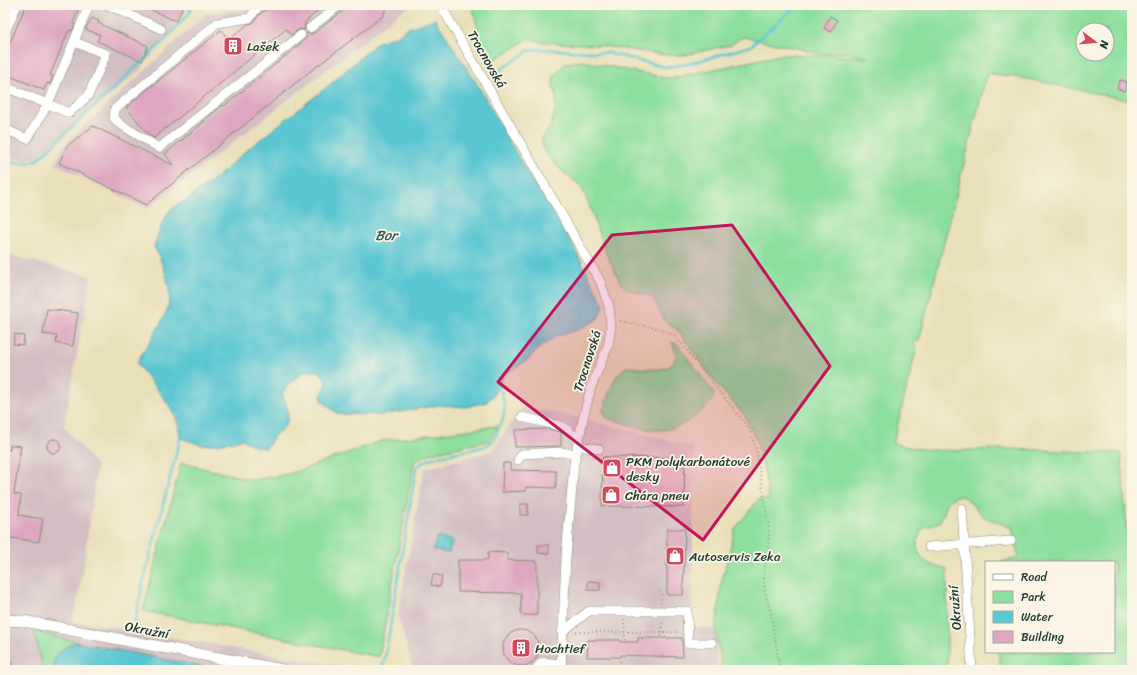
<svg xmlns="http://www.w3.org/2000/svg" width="1137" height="675" font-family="Sriracha,sans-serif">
  <rect width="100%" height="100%" fill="#fcf5e5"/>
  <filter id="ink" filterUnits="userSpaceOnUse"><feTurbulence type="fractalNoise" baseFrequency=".025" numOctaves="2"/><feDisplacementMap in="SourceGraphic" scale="8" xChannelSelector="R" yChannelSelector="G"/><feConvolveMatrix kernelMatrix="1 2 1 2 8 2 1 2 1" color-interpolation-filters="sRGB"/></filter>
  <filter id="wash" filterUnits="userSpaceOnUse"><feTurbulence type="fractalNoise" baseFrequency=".012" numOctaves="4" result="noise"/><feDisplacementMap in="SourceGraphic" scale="16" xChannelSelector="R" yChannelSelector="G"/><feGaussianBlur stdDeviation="0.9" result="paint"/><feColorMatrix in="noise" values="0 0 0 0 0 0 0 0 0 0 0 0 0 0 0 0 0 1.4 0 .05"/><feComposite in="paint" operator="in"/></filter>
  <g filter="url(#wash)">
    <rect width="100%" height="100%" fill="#e9e0ba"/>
    <path fill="#d2bec3" d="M5 5H186L178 23 138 72 36 157 20 160 5 155Z
      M247 5H410L147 209 55 164 64 145 207 13 244 10Z
      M5 254 91 276 64 427 97 466 82 576 73 621 364 670H5Z
      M523 407 580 418 694 447 692 627 716 629 717 670H413L398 615 424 469 492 451Z"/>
    <path fill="#8cde9f" stroke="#568e6a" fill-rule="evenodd" d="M472 5H1124L1132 6V101L1028 79 987 73 919 341H915L914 344 917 347 893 443C931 455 970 449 1008 449 1046 450 1084 452 1121 453L1126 518 1131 670H1001L998 652H1114V562H1000L1019 558 1012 528 984 517 965 497 956 496 946 503 944 513 939 522 922 529C920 534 917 540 917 545 919 562 933 567 947 569V670H722L716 629 721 585 735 529 759 499 769 500 763 464 757 441 745 416 716 383 678 330 664 320 653 297 627 289 621 283 606 253 586 196 579 184 564 173 548 156 542 147V138L551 126 556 107V94L553 86V78L558 71 566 63 582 61 666 78H673L780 55H828L868 58 848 53H820L743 37 730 45 684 55H666L597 45 542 42 528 39 494 60H490L482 46ZM1083 30H1107V54H1083Z
      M672 342 677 344 713 392V400C703 411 684 426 669 429 649 433 626 423 607 418L603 411 604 407C611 391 611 379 626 367 640 367 676 377 676 354 676 350 673 346 672 342Z
      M498 426 489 441 431 453 414 462 379 657 143 611 181 463 253 480 289 474 381 441Z
      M34 631 76 642C62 650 53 652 54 670H43Z"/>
    <path fill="#5ac6d2" stroke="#3c8283" d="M435 19 479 87 522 164 573 245 604 305 598 319 578 330 557 336 540 347 527 361 504 375 494 394 487 402 466 407 439 405 382 415 338 414 322 401 321 395C328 384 328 381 319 371H306L290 383 282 394C287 406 292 416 284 427 281 431 277 432 274 436 270 442 271 444 265 448L256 447 242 439 219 444 202 445 180 438C179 433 179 427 178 422 169 400 150 383 137 363 140 355 146 349 150 342 156 330 166 317 169 303 172 287 162 261 154 247L162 223 169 211 175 206 185 201 216 178 247 150 327 87 378 42 397 36 406 29Z
      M437 537 452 541 449 553 433 550Z
      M76 642 220 670H54C53 652 62 650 76 642Z"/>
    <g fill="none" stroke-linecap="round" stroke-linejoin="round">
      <path stroke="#5ac6d2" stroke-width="2.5" d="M499 71 528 51 536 49 608 53 665 67 688 64 751 46 797 5
        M5 162 23 163 37 160 166 39 190 12 191 5
        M134 625 143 583 181 435
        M382 668 386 652 416 468C431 450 482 454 493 441 496 437 498 429 501 424 507 411 504 396 498 383"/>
    </g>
    <g id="blocks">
      <path fill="#dea6c1" d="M26 5H80L73 23 75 24 72 31 69 30 50 75 53 76 50 84 47 83 44 90 5 74V54Z
        M140 5H184L176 21Z
        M268 5H325L305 22 306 24 304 26 305 30 300 29 291 35 286 29 154 138 149 135 126 107 221 30 229 40 248 24 253 23 259 15 268 8Z
        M351 5H387L383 16 308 73 146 205 59 163 67 146 93 126 173 165 165 154 205 121 204 120 223 105 224 106 299 45 306 38V33L310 34 314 33Z
        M830 16 837 20 831 32 824 28Z
        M92 18 99 21 98 23 148 46 142 61 97 41 100 35 85 29Z
        M1120 80 1127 82 1125 91 1117 89Z
        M47 309 78 313 73 346 56 343 57 336 43 334Z
        M15 334 24 336 23 345 13 344Z
        M548 429 561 432V446L515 447V430Z
        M47 446a7 7 0 1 1 14 0a7 7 0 1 1-14 0Z
        M10 445 21 446 14 494 21 495 19 515 43 519 39 542 5 537V449L10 450Z
        M603 457 685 458 684 507 602 506Z
        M503 463H510V470L556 471V488L526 487V491L502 492Z
        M520 504H528V515H520Z
        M667 529H685L683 595H667Z
        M538 545H549V554L538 553Z
        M488 552 507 553V560L537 561V615H521V593L458 592V560H488Z
        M433 574 442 576 440 587 431 585Z
        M588 581 600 582V590H588Z
        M503 648a18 18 0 1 1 36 0a18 18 0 1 1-36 0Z
        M638 638H682L683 657 620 655V657H587L588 640H620V642H638Z
        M5 653 13 666 7 670H5Z"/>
    </g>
  </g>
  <g filter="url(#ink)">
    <use href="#blocks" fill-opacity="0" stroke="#848e77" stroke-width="1"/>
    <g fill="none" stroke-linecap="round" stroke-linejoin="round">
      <g stroke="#848e77" stroke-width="10">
        <path id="minor" d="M108 5 161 29
          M259 5 250 18 217 23 115 109 114 118 120 124 159 148 301 35
          M443 5 444 11 600 281 609 306 611 327 608 346 591 387 583 419 574 464 566 557 561 670
          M310 28 340 5
          M5 32 17 5
          M5 87 48 104 89 5
          M5 129 27 139 48 104 69 113 88 96 106 54 74 42
          M522 417 564 427 579 440
          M577 446 599 449
          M518 460 522 454 560 452 576 454
          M962 508 972 670
          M929 547 1011 541
          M562 632 589 611H687L688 643H712
          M535 670 542 662 561 664"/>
      </g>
      <g stroke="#848e77" stroke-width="12">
        <path id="major" d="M5 620 23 621 283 670"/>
      </g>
      <path stroke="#848e77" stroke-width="1.5" stroke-dasharray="1 3" stroke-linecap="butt" d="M1110 5 1132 10
        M620 321 660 329 675 336 749 428 756 449 769 528 768 553 764 570V588L771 614 780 670
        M660 591 662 594 661 603
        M624 619 625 642
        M662 619V638
        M576 632H678
        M620 670V660"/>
      <use href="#minor" stroke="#fff" stroke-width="9"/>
      <use href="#major" stroke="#fff" stroke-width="11"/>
    </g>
  </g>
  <path fill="#c2185b" fill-opacity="0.2" stroke="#c2185b" stroke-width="3" stroke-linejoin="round" d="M732 225 830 366 703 540 498 382 612 235Z"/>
  <defs>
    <g id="building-square" transform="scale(1)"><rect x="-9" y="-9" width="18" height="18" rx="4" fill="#d1495b" stroke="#fcf5e5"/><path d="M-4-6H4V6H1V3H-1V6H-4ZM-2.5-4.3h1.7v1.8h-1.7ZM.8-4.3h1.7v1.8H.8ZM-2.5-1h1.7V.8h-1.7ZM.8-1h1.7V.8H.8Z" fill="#fff"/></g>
    <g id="shop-square" transform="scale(1)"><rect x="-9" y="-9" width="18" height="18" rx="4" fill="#d1495b" stroke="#fcf5e5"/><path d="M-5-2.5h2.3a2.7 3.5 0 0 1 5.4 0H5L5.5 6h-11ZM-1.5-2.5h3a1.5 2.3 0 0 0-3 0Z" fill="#fff"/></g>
  </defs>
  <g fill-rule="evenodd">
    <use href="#building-square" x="233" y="46"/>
    <use href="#shop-square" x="612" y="468"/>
    <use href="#shop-square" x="611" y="495"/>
    <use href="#shop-square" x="675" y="556"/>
    <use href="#building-square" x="521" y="648"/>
  </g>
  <g text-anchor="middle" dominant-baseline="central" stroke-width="3.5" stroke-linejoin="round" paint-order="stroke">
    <g font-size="13" fill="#1f3d34" stroke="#fcf5e5" text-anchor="start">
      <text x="247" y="46">Lašek</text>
      <text x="626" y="461">PKM polykarbonátové<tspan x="626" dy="15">desky</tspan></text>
      <text x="625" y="495">Chára pneu</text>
      <text x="689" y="556">Autoservis Zeka</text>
      <text x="535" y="648">Hochtief</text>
    </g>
    <g font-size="13" fill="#1f3d34" stroke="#fcf5e5">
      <text transform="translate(487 59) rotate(60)">Trocnovská</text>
      <text transform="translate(587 361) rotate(-72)">Trocnovská</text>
      <text transform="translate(955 608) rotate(-94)">Okružní</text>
      <text transform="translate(147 630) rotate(11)">Okružní</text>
    </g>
    <g font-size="14" font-style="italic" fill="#2e5f5c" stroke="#fcf5e5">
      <text x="386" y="235">Bor</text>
    </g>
  </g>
  <rect width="1137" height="675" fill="none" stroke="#fcf5e5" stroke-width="20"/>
  <rect x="985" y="561" width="130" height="92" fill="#fcf5e5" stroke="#a4ab9e"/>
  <rect x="993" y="574" width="20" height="6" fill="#ffffff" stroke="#a4ab9e"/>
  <text x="1021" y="581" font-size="12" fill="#1f3d34">Road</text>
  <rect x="993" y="591" width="20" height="12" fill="#8cde9f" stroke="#a4ab9e"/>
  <text x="1021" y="601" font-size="12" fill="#1f3d34">Park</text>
  <rect x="993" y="611" width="20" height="12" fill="#5ac6d2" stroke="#a4ab9e"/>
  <text x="1021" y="621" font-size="12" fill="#1f3d34">Water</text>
  <rect x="993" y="631" width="20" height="12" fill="#dea6c1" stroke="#a4ab9e"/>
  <text x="1021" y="641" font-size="12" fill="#1f3d34">Building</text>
  <g transform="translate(1095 42) rotate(106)"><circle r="19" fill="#fcf5e5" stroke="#a4ab9e"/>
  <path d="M0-3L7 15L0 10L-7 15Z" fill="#d1495b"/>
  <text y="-6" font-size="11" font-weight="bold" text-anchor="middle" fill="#1f3d34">N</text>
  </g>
</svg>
